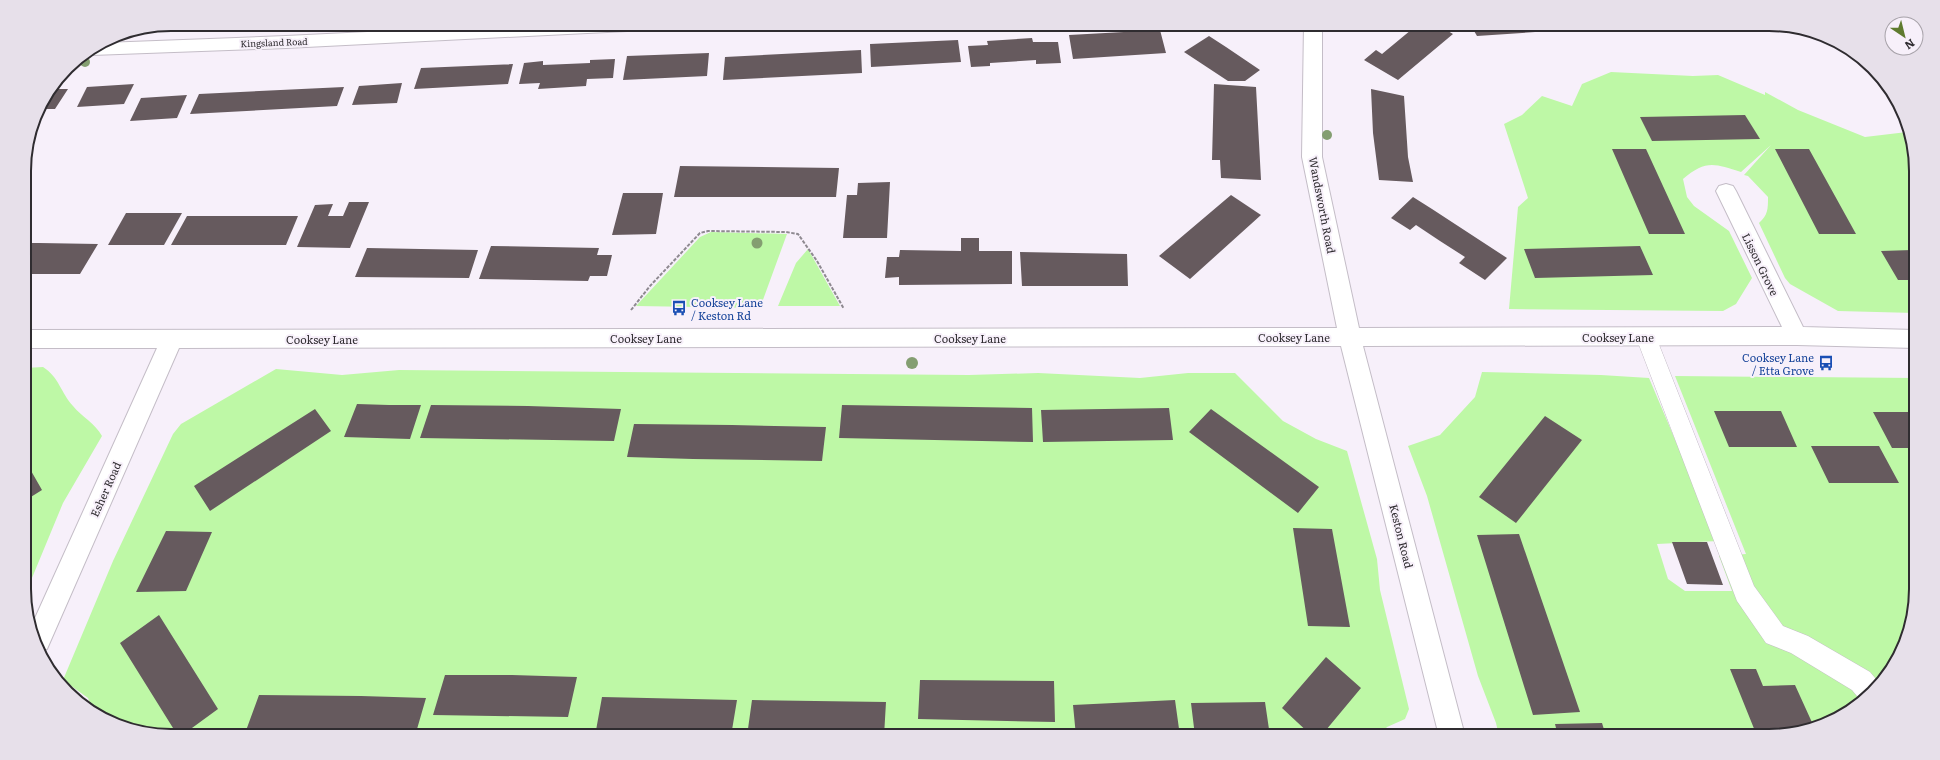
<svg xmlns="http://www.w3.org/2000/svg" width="1940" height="760" font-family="Literata,serif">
  <rect width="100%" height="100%" fill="#f7f0fa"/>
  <path fill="#bef8a6" d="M1611 72 1693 76 1718 75 1765 95V92L1798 110 1865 137 1907 132 1915 151V313L1838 311 1790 284 1785 278 1759 223C1768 215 1768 209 1768 197L1748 176 1744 175 1771 145 1741 172C1714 163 1705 160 1683 179L1687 197 1694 206 1729 231 1752 278 1736 304 1723 311 1509 309 1518 207 1528 198 1504 124 1522 115 1542 96 1572 106 1582 84Z
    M711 232 787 234 760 308 636 306 700 237Z
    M808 249 840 306H778L796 263Z
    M43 367C59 377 61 393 73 406 82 417 95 423 102 436L63 503 27 590 25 368Z
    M276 369 342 375 399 370 969 375 1038 373 1140 378 1188 373H1235L1283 421 1316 439 1347 451 1377 559 1380 590 1409 709 1405 719 1387 727 1379 736H171L123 728 92 708 88 698 63 680 113 561 173 434 181 424Z
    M1482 372 1601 375 1649 378 1718 541 1657 544 1668 579 1685 591H1732L1719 556 1746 554 1675 376 1915 378 1916 589 1908 637 1886 678 1858 706 1817 728 1779 736H1499L1496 723 1478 676 1427 496 1408 446 1440 435 1475 397Z"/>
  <path fill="#665a5e" d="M1414 24H1436L1453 34 1398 80 1364 60 1376 50 1382 54 1411 30 1408 29Z
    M1470 24H1576L1579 29 1477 36Z
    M1592 24H1653V25L1594 28Z
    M1160 30 1166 53 1073 59 1069 35Z
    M1209 36 1226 47 1260 70 1245 81H1228L1184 52Z
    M1032 38 1033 42H1058L1061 63 1036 64V60L990 63V66L971 67 968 46 988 45 987 41Z
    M958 40 961 62 871 67 870 44Z
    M861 50 862 73 723 80 725 57Z
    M709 53 707 76 623 80 627 56Z
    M615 59 613 78 587 79 586 86 538 89 540 83 519 84 524 63 543 61V65L590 63V60Z
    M513 64 508 84 414 89 421 68Z
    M402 83 397 103 352 105 359 86Z
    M134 84 124 104 77 107 87 87Z
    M1214 84 1256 87 1261 180 1221 178 1220 160H1212Z
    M344 87 337 106 190 114 199 94Z
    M52 89H68L55 109H38Z
    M1371 89 1404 96 1408 157 1413 182 1379 180 1373 133Z
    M187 95 177 118 130 121 141 98Z
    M1745 115 1760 139 1652 141 1640 117Z
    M1612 149H1646L1685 234H1649Z
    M1775 149H1809L1856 234H1819Z
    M680 166 839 168 836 197H674Z
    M890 182 887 238H843L847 195H857L858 183Z
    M623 193H663L656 234 612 235Z
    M1231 195 1261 215 1190 279 1159 256Z
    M1413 197 1432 209 1507 258 1485 280 1459 263 1465 257 1440 241 1416 225 1410 230 1391 218Z
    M349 202H369L350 248 297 247 315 205 333 204 328 216H343Z
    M126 213H182L164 245H108Z
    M187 216H298L286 245H171Z
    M961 238H979V251H1012V284L899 285V277L885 278 887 257H899L900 250 961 251Z
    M25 243H39L98 244 80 274H25Z
    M491 246 599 248 597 255H612L607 276H590L588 281 479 279Z
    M1640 246 1653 275 1535 278 1524 249Z
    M367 248 421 249 478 250 469 278 355 277Z
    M1912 250H1915V280H1898L1881 251Z
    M1020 252 1127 254 1128 286H1022Z
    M357 404 389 405H421L410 439 344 437Z
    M431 405 528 406 621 409 614 441 420 438Z
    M842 405 1032 408 1033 442 839 438Z
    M1169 408 1173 440 1043 442 1041 410Z
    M315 409 331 431 210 511 194 486Z
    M1211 409 1319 487 1298 513 1189 432Z
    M1714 411H1781L1797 447H1729Z
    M1873 412H1915L1916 448H1892Z
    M1545 416 1582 440 1516 523 1479 497Z
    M634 424 732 425 826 427 822 461 693 459 627 457Z
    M1811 446H1879L1899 483H1829Z
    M26 462 42 490 26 500Z
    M1293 528 1332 529 1350 627 1308 626Z
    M166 531 212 532 186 591 136 592Z
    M1519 534 1553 633 1580 712 1533 715 1477 535Z
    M1672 542H1707L1723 585 1687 584Z
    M159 615 218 709 181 736H178L120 643Z
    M1326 657 1361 688 1321 736H1312L1282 708Z
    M1730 669H1756L1763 686 1795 685 1815 729 1779 736H1757Z
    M445 675H512L577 677 568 717 433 715Z
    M920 680 1054 681 1055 722 918 719Z
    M259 695 361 696 426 698 415 736H244Z
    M602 697 737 700 731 736H595Z
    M752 700 886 702 884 736H747Z
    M1175 700 1180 736H1076L1073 705Z
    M1265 702 1270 736H1195L1191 703Z
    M1602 723 1606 736H1558L1555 724Z"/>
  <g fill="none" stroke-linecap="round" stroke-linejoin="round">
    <g stroke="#c4bdc7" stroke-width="1">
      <path id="service" d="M1646 329 1653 331 1656 337 1754 586 1783 626 1808 636 1870 672 1880 684 1862 702 1852 690 1791 653 1766 643 1737 601 1636 337 1639 331Z"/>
    </g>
    <g stroke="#c4bdc7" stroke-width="2">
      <path id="minor" d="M530 24H656L653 28 647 30 286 48 92 55 86 53 103 43 286 36Z
        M1304 24H1322V157L1359 328 1782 327 1716 191 1719 186 1726 184 1733 186 1736 191 1803 327 1915 330V348L1797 345 1363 346 1465 736H1439L1341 346 179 348 47 649 43 650 31 627 157 348H25V330L1337 328 1302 157Z"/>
    </g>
    <path stroke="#8e8990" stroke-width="2" stroke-dasharray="3.5 1.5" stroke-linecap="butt" d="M631 310 650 286 700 233 708 231 786 232 798 234 817 261 844 309"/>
    <use href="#service" fill="#fff" fill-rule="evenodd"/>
    <use href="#minor" fill="#fff" fill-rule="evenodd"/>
  </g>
  <g fill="#849e71">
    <circle cx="85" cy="62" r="5"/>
    <circle cx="1327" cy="135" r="5"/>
    <circle cx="757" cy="243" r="5.5"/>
    <circle cx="912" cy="363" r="6"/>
  </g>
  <defs>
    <g id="bus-bare" transform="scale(1.2)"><path d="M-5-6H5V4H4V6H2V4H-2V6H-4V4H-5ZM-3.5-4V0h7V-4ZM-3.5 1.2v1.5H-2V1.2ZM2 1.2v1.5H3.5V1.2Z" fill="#1a4fb4" stroke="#f7f0fa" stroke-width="2.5" paint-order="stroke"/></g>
  </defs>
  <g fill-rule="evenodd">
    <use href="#bus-bare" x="679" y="308"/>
    <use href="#bus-bare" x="1826" y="363"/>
  </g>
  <g text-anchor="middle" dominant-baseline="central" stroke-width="4" stroke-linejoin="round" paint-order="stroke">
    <g font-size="9" fill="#2f2c30" stroke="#f7f0fa">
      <text transform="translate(274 42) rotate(-2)">Kingsland Road</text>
    </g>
    <g font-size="11" fill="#2f2c30" stroke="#f7f0fa">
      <text transform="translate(1323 205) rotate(79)">Wandsworth Road</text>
      <text transform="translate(1761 264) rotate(64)">Lisson Grove</text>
      <text x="1294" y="337">Cooksey Lane</text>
      <text x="1618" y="337">Cooksey Lane</text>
      <text x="646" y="338">Cooksey Lane</text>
      <text x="970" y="338">Cooksey Lane</text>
      <text x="322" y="339">Cooksey Lane</text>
      <text transform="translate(105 489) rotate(-66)">Esher Road</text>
      <text transform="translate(1402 536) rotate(76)">Keston Road</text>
    </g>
    <g font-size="11" fill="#164399" stroke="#f7f0fa" text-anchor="start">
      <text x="691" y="302">Cooksey Lane<tspan x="691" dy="13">/ Keston Rd</tspan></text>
      <text x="1814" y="357" text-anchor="end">Cooksey Lane<tspan x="1814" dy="13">/ Etta Grove</tspan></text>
    </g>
  </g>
  <path d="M0 0H1940V760H0ZM171 31H1769A140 140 0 0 1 1909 171V589A140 140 0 0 1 1769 729H171A140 140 0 0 1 31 589V171A140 140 0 0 1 171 31Z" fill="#e7e0ea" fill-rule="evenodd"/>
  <path fill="none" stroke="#2f2c30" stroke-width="2" d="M171 31H1769A140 140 0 0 1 1909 171V589A140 140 0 0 1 1769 729H171A140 140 0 0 1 31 589V171A140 140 0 0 1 171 31Z"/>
  <g transform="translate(1904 36) rotate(145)"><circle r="19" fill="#f7f0fa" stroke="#a7a2a9"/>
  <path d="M0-3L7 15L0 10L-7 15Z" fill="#5f7b2f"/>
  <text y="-6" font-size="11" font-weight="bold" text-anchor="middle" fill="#2f2c30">N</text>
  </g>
</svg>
